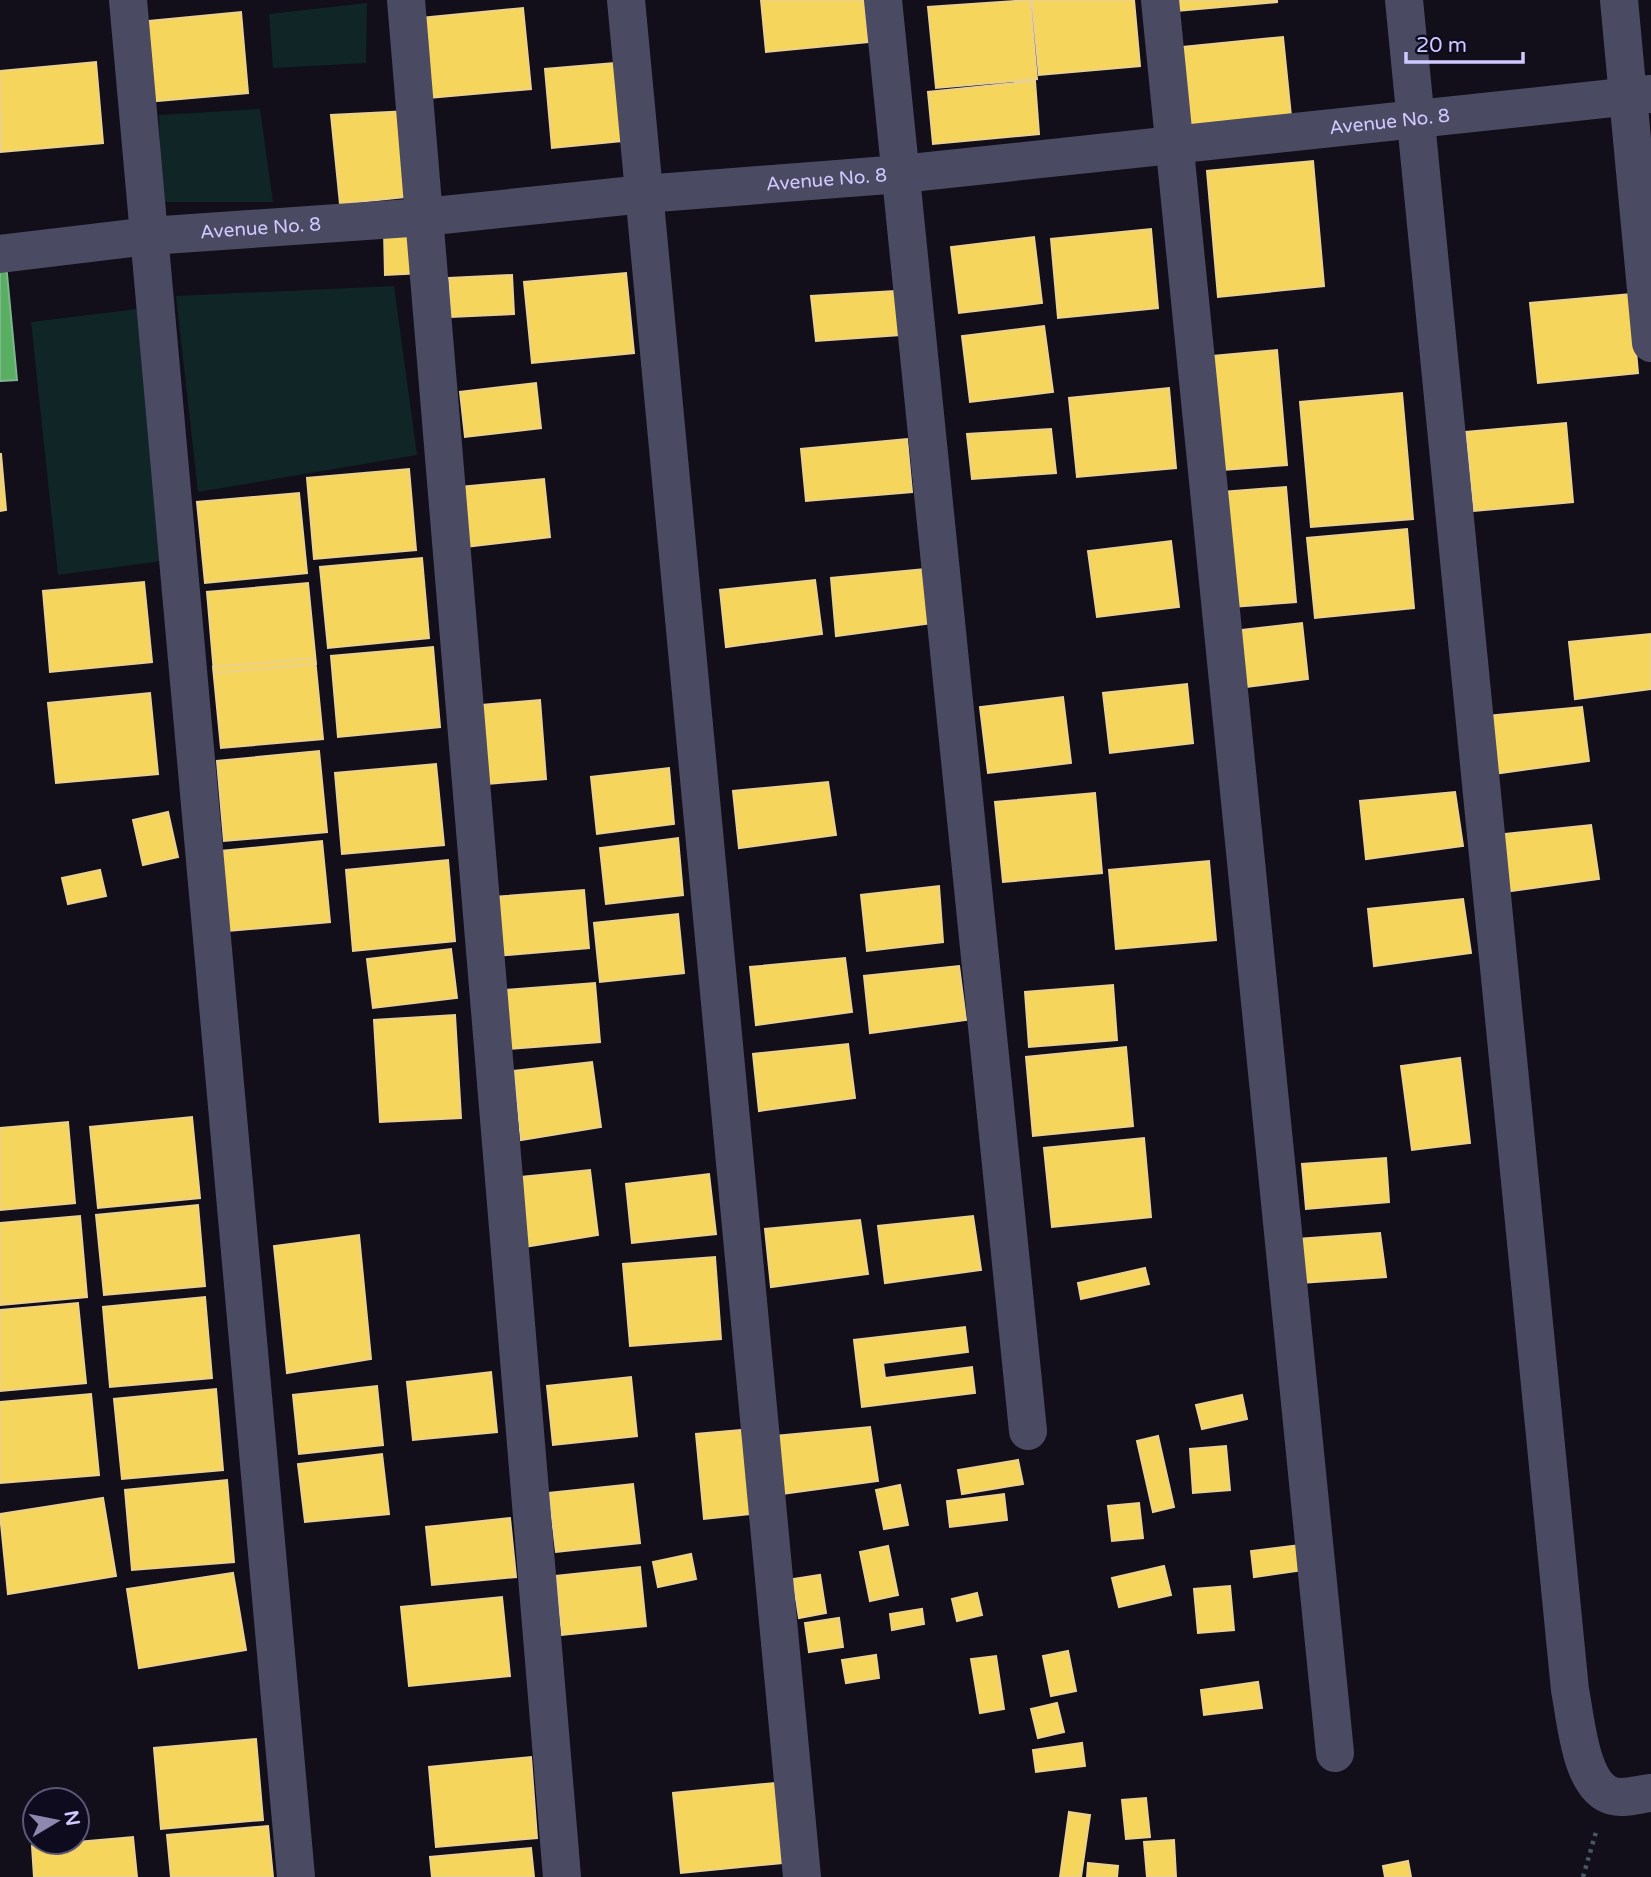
<svg xmlns="http://www.w3.org/2000/svg" width="1651" height="1877" font-family="'Varela Round',sans-serif">
  <rect width="100%" height="100%" fill="#120f1a"/>
  <path fill="#0f2526" d="M367 3 366 63 273 68 269 14Z
    M260 109 273 202H160L159 115Z
    M394 286 417 455 198 492 176 296Z
    M138 309 162 561 58 575 31 322Z"/>
  <path fill="#f6d55c" stroke="#ebd18d" stroke-width="2" d="M761 0H864L868 42 766 52Z
    M1030 0 1037 79 936 88 928 7Z
    M1032 0H1134L1140 66 1039 75Z
    M1176 0H1277V2L1177 11Z
    M523 8 531 89 429 98 421 18Z
    M241 12 248 93 147 102 139 22Z
    M1283 37 1291 116 1191 126 1183 47Z
    M96 62 103 143 1 152 0 71Z
    M626 62 632 140 552 148 545 69Z
    M1035 81 1039 134 933 144 928 92Z
    M409 111 414 196 340 204 331 115Z
    M1313 161 1324 286 1218 297 1207 171Z
    M420 228 423 273 385 275 384 230Z
    M1151 229 1158 308 1058 318 1051 239Z
    M1034 237 1042 303 959 313 951 247Z
    M626 273 634 353 532 363 524 282Z
    M512 275 514 314 451 317 449 278Z
    M895 291 900 335 816 341 811 296Z
    M1631 294 1638 373 1538 383 1530 303Z
    M1044 326 1053 392 970 402 962 336Z
    M1277 350 1287 465 1223 470 1213 356Z
    M536 383 541 428 465 437 460 392Z
    M1169 388 1176 468 1077 477 1069 398Z
    M1402 393 1413 519 1311 527 1300 402Z
    M1566 423 1573 502 1474 511 1466 432Z
    M1051 429 1056 473 972 479 967 434Z
    M907 439 912 492 806 501 801 449Z
    M1 454 6 510 0 511V454Z
    M409 469 416 550 314 559 307 478Z
    M544 479 550 537 466 547 460 487Z
    M1286 487 1296 602 1232 607 1222 492Z
    M299 493 307 573 205 583 197 502Z
    M1407 529 1414 608 1315 618 1307 538Z
    M1171 541 1179 607 1097 617 1088 551Z
    M422 558 429 638 328 648 320 567Z
    M925 569 933 623 836 636 831 578Z
    M815 580 822 634 726 647 720 590Z
    M144 582 152 662 50 672 43 591Z
    M308 583 316 664 214 673 207 592Z
    M1302 623 1308 679 1231 689 1225 632Z
    M1651 634V689L1575 699 1569 642Z
    M433 647 440 727 338 737 331 656Z
    M315 658 323 739 221 748 213 667Z
    M1187 684 1193 743 1110 753 1103 693Z
    M150 693 158 774 56 783 48 703Z
    M1063 697 1071 763 988 773 980 707Z
    M540 700 546 779 476 785 470 706Z
    M1582 707 1589 761 1493 774 1487 716Z
    M319 751 327 832 224 841 217 761Z
    M436 764 444 845 342 854 335 773Z
    M669 768 674 824 597 834 591 777Z
    M828 782 836 835 739 848 733 791Z
    M1455 792 1463 846 1366 859 1360 801Z
    M1095 793 1102 873 1003 882 995 802Z
    M168 812 178 857 143 865 133 820Z
    M1591 825 1599 879 1503 892 1496 835Z
    M678 838 683 895 606 904 600 848Z
    M322 841 330 922 228 931 221 851Z
    M448 860 455 941 353 951 346 870Z
    M1209 861 1216 940 1116 949 1109 870Z
    M100 870 106 896 68 904 62 878Z
    M939 886 943 942 867 951 861 895Z
    M584 890 589 948 496 956 493 897Z
    M1463 899 1471 953 1374 966 1368 909Z
    M678 914 684 973 600 982 594 923Z
    M451 949 457 998 373 1008 367 959Z
    M845 958 852 1012 756 1025 750 967Z
    M959 966 966 1020 870 1033 864 976Z
    M595 983 600 1042 507 1049 504 990Z
    M1113 985 1117 1040 1029 1047 1025 992Z
    M455 1015 461 1118 380 1122 374 1020Z
    M848 1044 855 1098 759 1111 753 1054Z
    M1126 1047 1133 1126 1033 1136 1026 1057Z
    M1460 1058 1470 1143 1412 1150 1401 1066Z
    M592 1062 601 1127 521 1140 514 1071Z
    M192 1117 200 1198 98 1208 90 1127Z
    M68 1122 75 1203 0 1210V1128Z
    M1144 1138 1151 1217 1052 1227 1044 1148Z
    M1386 1158 1389 1202 1306 1209 1302 1164Z
    M590 1170 598 1235 518 1248 511 1178Z
    M709 1174 716 1234 632 1243 626 1184Z
    M198 1205 205 1286 104 1295 96 1215Z
    M80 1216 87 1297 0 1305V1223Z
    M973 1216 981 1270 885 1283 878 1226Z
    M860 1220 868 1274 771 1287 765 1229Z
    M1380 1233 1386 1277 1301 1283 1297 1239Z
    M359 1235 371 1359 287 1373 274 1246Z
    M715 1257 721 1339 630 1346 623 1264Z
    M1145 1268 1149 1284 1081 1299 1078 1283Z
    M205 1297 212 1378 110 1387 103 1307Z
    M78 1303 86 1383 0 1391V1310Z
    M965 1327 968 1352 883 1363 885 1378 972 1367 975 1393 862 1407 854 1340Z
    M491 1372 497 1432 413 1440 407 1382Z
    M631 1377 637 1436 553 1445 547 1386Z
    M377 1386 383 1445 299 1454 293 1395Z
    M216 1389 223 1470 122 1479 114 1399Z
    M91 1394 99 1475 0 1483V1402Z
    M1242 1395 1247 1419 1202 1429 1196 1405Z
    M870 1427 878 1481 781 1494 775 1436Z
    M752 1429 759 1513 704 1519 696 1434Z
    M1158 1436 1174 1507 1153 1512 1137 1441Z
    M1226 1446 1230 1490 1193 1493 1190 1449Z
    M382 1454 389 1514 305 1522 298 1464Z
    M1018 1460 1023 1484 962 1494 958 1470Z
    M227 1480 234 1562 132 1570 125 1490Z
    M633 1484 640 1543 556 1552 549 1493Z
    M900 1485 908 1525 884 1529 876 1490Z
    M1004 1494 1007 1520 950 1527 947 1501Z
    M103 1498 116 1576 8 1594 0 1514Z
    M1139 1503 1143 1538 1112 1541 1108 1506Z
    M510 1518 516 1577 432 1585 426 1527Z
    M1308 1544 1311 1569 1254 1577 1251 1551Z
    M888 1546 898 1595 870 1601 860 1552Z
    M691 1554 696 1579 658 1587 653 1562Z
    M1164 1566 1171 1595 1119 1607 1112 1578Z
    M640 1567 646 1626 562 1635 556 1576Z
    M233 1573 246 1650 139 1668 127 1589Z
    M820 1575 826 1613 799 1618 793 1579Z
    M1230 1586 1234 1630 1198 1633 1194 1589Z
    M977 1593 982 1615 957 1621 952 1599Z
    M502 1597 510 1676 409 1686 401 1607Z
    M922 1609 924 1624 892 1630 890 1614Z
    M839 1618 843 1647 809 1652 805 1623Z
    M1068 1651 1076 1691 1051 1696 1043 1656Z
    M876 1655 879 1678 846 1683 842 1660Z
    M996 1656 1004 1709 980 1713 971 1659Z
    M1258 1682 1262 1708 1204 1715 1201 1690Z
    M1057 1703 1064 1732 1038 1738 1031 1709Z
    M256 1739 263 1820 161 1829 154 1748Z
    M1082 1743 1085 1766 1036 1772 1033 1750Z
    M531 1757 537 1838 436 1847 429 1767Z
    M775 1783 782 1863 681 1873 673 1793Z
    M1146 1798 1150 1837 1126 1839 1122 1800Z
    M1069 1812 1090 1815 1081 1877H1060Z
    M268 1826 273 1877H171L167 1835Z
    M133 1837 137 1877H34L32 1846Z
    M1174 1840 1176 1877H1147L1144 1842Z
    M531 1848 534 1877H432L430 1857Z
    M1408 1861 1411 1877H1385L1383 1866Z
    M1088 1863 1118 1866 1117 1877H1087Z"/>
  <path fill="#5aae61" stroke="#7db690" stroke-width="2" d="M5 253 17 380 0 381V254Z"/>
  <g fill="none" stroke-linecap="round" stroke-linejoin="round">
    <path stroke="#485766" stroke-width="4.5" stroke-dasharray="3.5 5" stroke-linecap="butt" d="M1583 1877 1596 1832"/>
    <g stroke="#4b4a63" stroke-width="38">
      <path d="M128 0 296 1877"/>
      <path d="M406 0 562 1877"/>
      <path d="M626 0 802 1877"/>
      <path d="M883 0 1028 1431"/>
      <path d="M1160 0 1335 1753"/>
      <path d="M1404 0 1570 1690C1576 1719 1580 1788 1613 1796 1624 1799 1640 1794 1651 1793"/>
      <path d="M1619 0 1651 343"/>
      <path id="s1" d="M0 254 149 236 424 217 644 194 901 174 1651 94"/>
    </g>
  </g>
  <g text-anchor="middle" dominant-baseline="central" stroke-width="7" stroke-linejoin="round" paint-order="stroke">
    <g font-size="19" fill="#d0c9ff" stroke="#0f0b1f">
      <text stroke="none"><textPath href="#s1" startOffset="1396">Avenue No. 8</textPath></text>
      <text stroke="none"><textPath href="#s1" startOffset="830">Avenue No. 8</textPath></text>
      <text stroke="none"><textPath href="#s1" startOffset="262">Avenue No. 8</textPath></text>
    </g>
  </g>
  <g transform="translate(56 1821) rotate(80)"><circle r="33" fill="#0f0b1f" stroke="#5c5779" stroke-width="2"/>
  <path d="M0-5L12 26L0 18L-12 26Z" fill="#8e88af"/>
  <text y="-10" font-size="19" font-weight="bold" text-anchor="middle" fill="#d0c9ff">N</text>
  </g>
  <path d="M1406 52v10h117v-10" fill="none" stroke="#d0c9ff" stroke-width="3.5"/>
  <text x="1416" y="52" font-size="21" fill="#d0c9ff" stroke="#0f0b1f" stroke-width="5" paint-order="stroke">20 m</text>
</svg>
